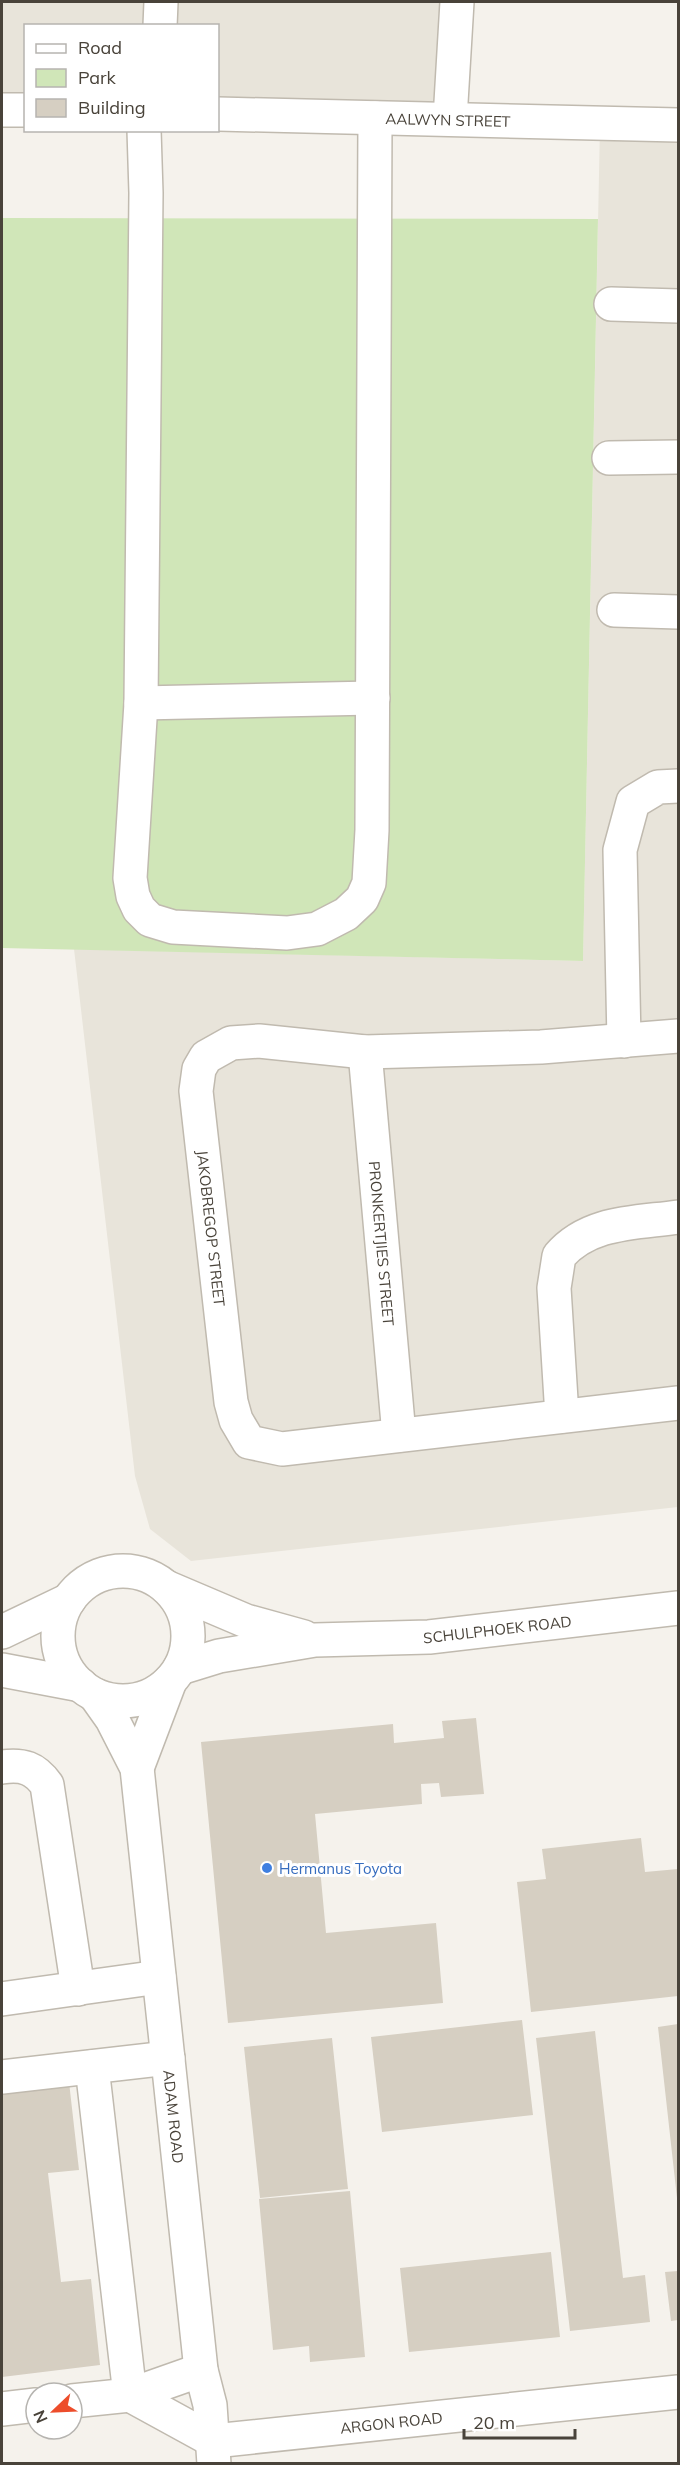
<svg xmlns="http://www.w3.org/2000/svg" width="680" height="2465" font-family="Mulish,sans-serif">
  <rect width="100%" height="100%" fill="#f5f2ec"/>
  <path fill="#e8e4da" d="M2 2H460L454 124 218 119V26H26L25 114H2Z
    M600 126 678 128V1507L191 1561 150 1529 135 1476 74 949 583 961Z"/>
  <path fill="#d0e6b8" d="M2 218 598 219 583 961 2 948Z"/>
  <path fill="#d6cfc2" d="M476 1718 484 1794 441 1797 439 1783 421 1784 422 1804 315 1814 326 1933 436 1923 443 2003 228 2023 201 1742 393 1724 394 1743 444 1738 442 1721Z
    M641 1838 645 1872 678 1869V1996L531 2012 517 1882 546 1879 542 1849Z
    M522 2020 533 2115 382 2132 371 2037Z
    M678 2024V2197L677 2198 658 2027Z
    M595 2031 623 2278 645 2275 650 2322 570 2331 536 2038Z
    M332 2038 348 2189 260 2198 244 2047Z
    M69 2082 79 2170 48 2173 61 2282 91 2279 100 2365 2 2377V2090Z
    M350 2191 365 2357 310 2362 309 2346 273 2350 259 2199Z
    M551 2252 560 2337 409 2352 400 2268Z
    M678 2271V2320L671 2321 665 2272Z"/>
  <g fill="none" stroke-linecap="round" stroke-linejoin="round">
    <g stroke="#c0baaf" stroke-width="36">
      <g id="minor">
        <path d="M160 26 161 2"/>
        <path d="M2 110H26"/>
        <path id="s1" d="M218 114 678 125"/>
        <path d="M450 119 457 2"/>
        <path d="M144 130 146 193 141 703 130 878 133 896 139 909 150 920 173 927 287 933 317 929 346 914 362 899 369 883 372 830 375 118"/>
        <path d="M611 304 678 306"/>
        <path d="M609 458 678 457"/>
        <path d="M614 610 678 612"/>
        <path d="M141 703 373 698"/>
        <path id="s2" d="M678 1036 541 1047 365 1052 259 1041 231 1043 206 1057 199 1069 196 1091 231 1402 236 1420 249 1442 282 1449 678 1403"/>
        <path d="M624 1041 620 850 633 802 658 787 678 786"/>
        <path id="s3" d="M365 1052 399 1435"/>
        <path d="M562 1416 554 1288 559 1256C589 1221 636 1223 678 1217"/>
        <circle cx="123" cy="1636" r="65"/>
        <path d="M166 1587 246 1621 304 1637"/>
        <path d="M2 1632 69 1600"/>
        <path id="s4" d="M180 1668 219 1656 315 1640 429 1637 678 1608"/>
        <path d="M2 1670 81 1685"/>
        <path id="s5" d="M95 1695 112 1719 137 1768 201 2370 210 2405 214 2464"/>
        <path d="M2 1767C23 1764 35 1768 47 1785L78 1989"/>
        <path d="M137 1768 170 1681"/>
        <path d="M2 1999 159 1977"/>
        <path d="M92 2067 130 2395"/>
        <path d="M2 2077 168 2058"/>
        <path id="s6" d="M130 2395 214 2441 678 2392"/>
        <path d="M72 2401 130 2395 201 2370"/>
        <path d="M2 2409 36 2405"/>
      </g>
    </g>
    <use href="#minor" stroke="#fff" stroke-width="33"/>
  </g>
  <circle fill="#3f7fe0" stroke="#fff" stroke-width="2" cx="267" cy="1868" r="6"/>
  <g text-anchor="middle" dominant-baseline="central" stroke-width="6" stroke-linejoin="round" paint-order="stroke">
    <g font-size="15" fill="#49433a" stroke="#fff">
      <text stroke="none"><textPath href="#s1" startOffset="230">AALWYN STREET</textPath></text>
      <text stroke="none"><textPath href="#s2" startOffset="651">JAKOBREGOP STREET</textPath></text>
      <text stroke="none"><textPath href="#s3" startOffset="192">PRONKERTJIES STREET</textPath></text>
      <text stroke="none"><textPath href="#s4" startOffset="321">SCHULPHOEK ROAD</textPath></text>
      <text stroke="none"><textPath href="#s5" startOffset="435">ADAM ROAD</textPath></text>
      <text stroke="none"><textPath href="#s6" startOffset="274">ARGON ROAD</textPath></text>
    </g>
    <g font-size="15" fill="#366cbe" stroke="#fff" text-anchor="start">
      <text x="279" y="1868">Hermanus Toyota</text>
    </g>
  </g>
  <rect width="680" height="2465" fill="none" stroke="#49433a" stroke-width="6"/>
  <rect x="24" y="24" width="195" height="108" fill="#ffffff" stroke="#b6b4b0" stroke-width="1.5"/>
  <rect x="36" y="44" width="30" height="9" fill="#ffffff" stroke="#b6b4b0" stroke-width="1.5"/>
  <text x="78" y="54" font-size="18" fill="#49433a">Road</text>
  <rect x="36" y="69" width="30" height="18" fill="#d0e6b8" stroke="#b6b4b0" stroke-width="1.5"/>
  <text x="78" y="84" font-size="18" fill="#49433a">Park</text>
  <rect x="36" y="99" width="30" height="18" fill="#d6cfc2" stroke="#b6b4b0" stroke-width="1.5"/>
  <text x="78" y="114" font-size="18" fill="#49433a">Building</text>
  <g transform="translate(54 2411) rotate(247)"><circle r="28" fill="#ffffff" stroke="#b6b4b0" stroke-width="1.5"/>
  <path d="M0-4.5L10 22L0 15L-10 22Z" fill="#ed4d2b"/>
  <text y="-9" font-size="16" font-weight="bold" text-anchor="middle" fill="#49433a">N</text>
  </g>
  <path d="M464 2429v9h111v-9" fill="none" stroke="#49433a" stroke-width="3"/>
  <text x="473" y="2429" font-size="18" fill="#49433a" stroke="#ffffff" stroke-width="4.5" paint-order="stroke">20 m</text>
</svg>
